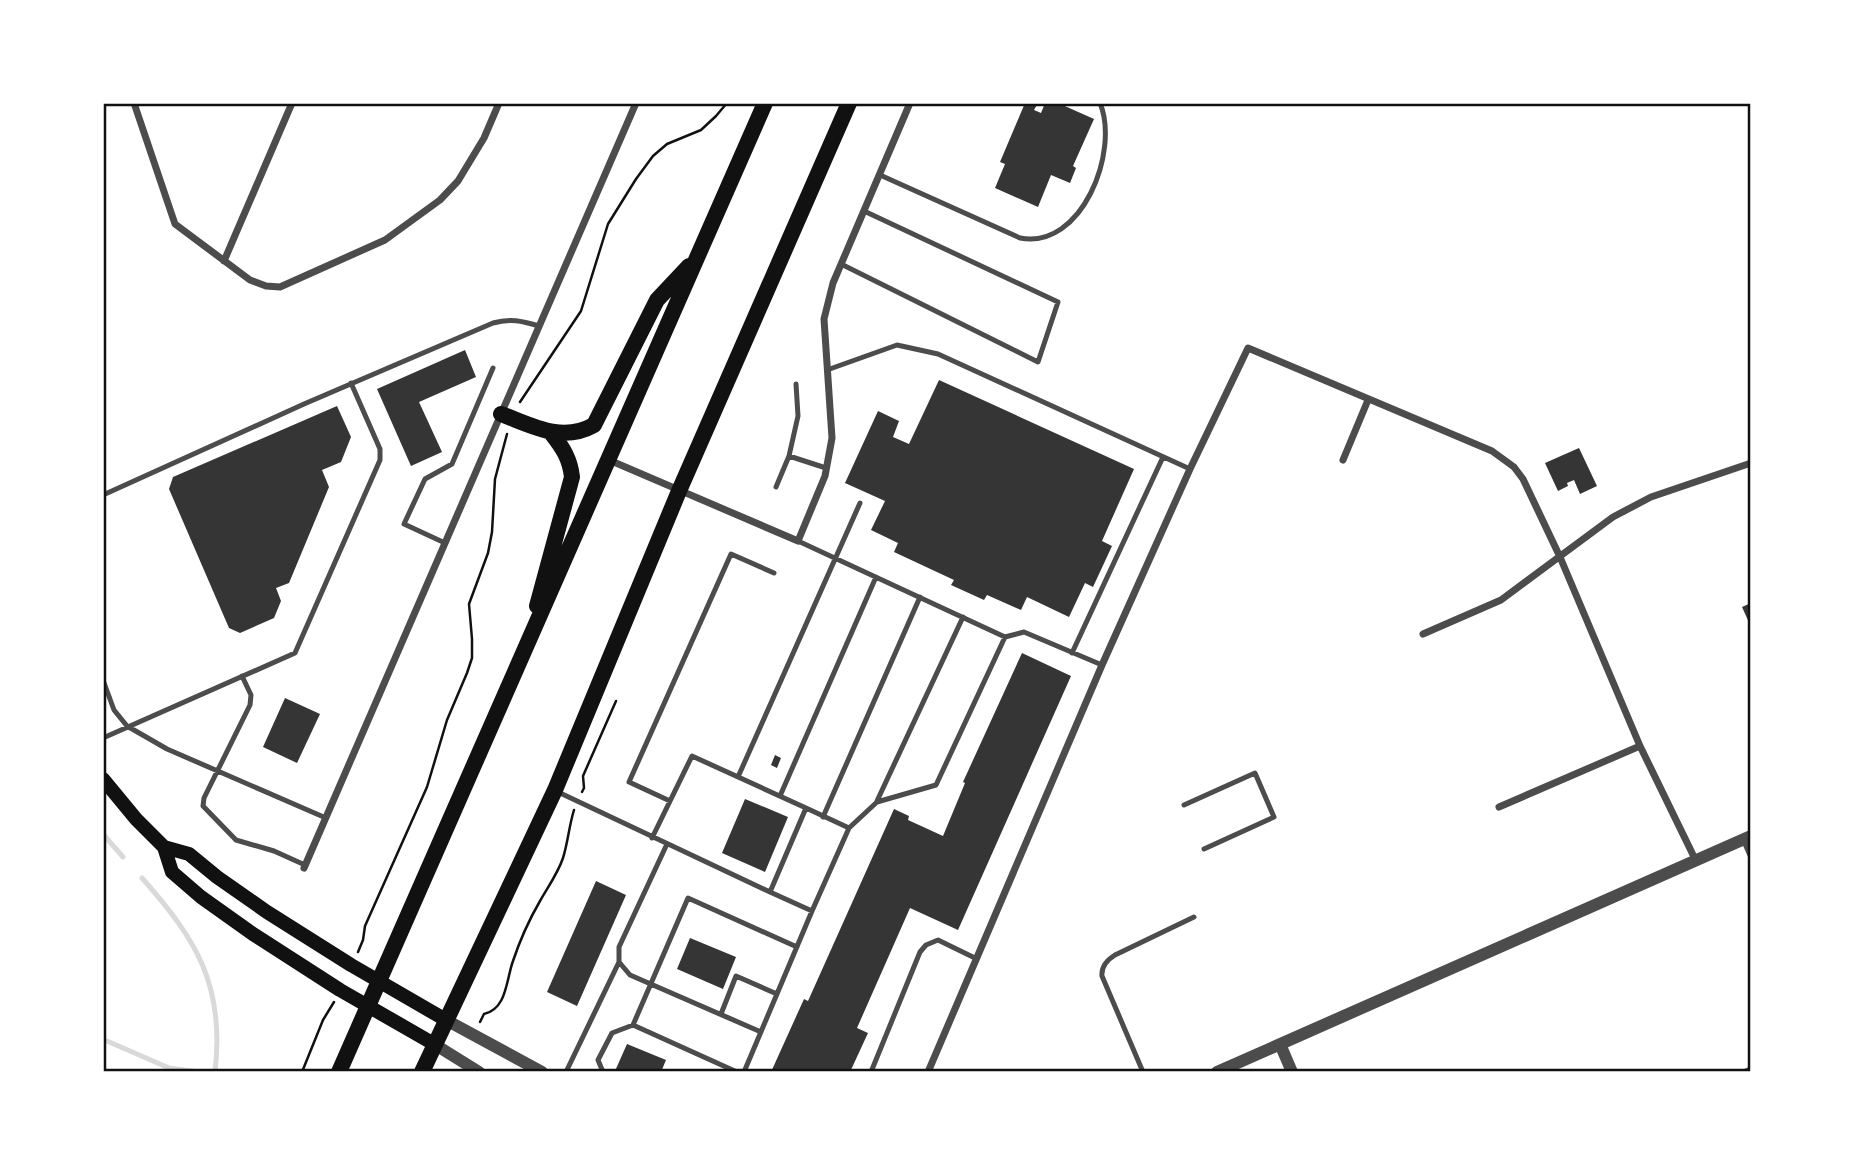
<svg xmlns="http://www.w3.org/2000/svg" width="1854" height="1175" font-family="Karla,sans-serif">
  <rect width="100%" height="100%" fill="#fff"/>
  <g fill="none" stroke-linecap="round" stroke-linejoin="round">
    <path stroke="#d9d9d9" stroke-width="5" d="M103 834 123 857
      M142 878C197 940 225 986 215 1072
      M107 1041 169 1068 199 1072"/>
  </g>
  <path fill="#353535" d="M1025 103H1038L1034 110 1041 113 1045 103H1058L1094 119 1073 166 1076 168 1070 183 1051 175 1038 207 995 188 1005 164 1000 162Z
    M465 350 476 377 419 402 442 452 411 466 377 389Z
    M939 380 1134 469 1102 541 1112 546 1093 587 1085 583 1069 617 1027 597 1021 610 987 595 984 600 951 585 954 580 894 552 898 543 871 530 885 501 845 483 878 411 899 421 893 437 909 444Z
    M337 406 351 437 341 462 322 470 329 487 289 583 276 588 281 601 274 618 240 633 229 628 169 489 173 477Z
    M1579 448 1597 486 1580 494 1574 480 1567 483 1568 486 1558 491 1545 463Z
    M1751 603V627L1742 607Z
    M1022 653 1071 676 958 930 910 908 857 1028 868 1033 850 1072H771L804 999 808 1001 894 809 909 816 908 820 943 836 965 783 963 782Z
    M285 698 320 714 297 763 263 747Z
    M775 755 781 758 777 768 771 765Z
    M745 799 788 817 765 872 722 853Z
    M596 881 626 895 577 1006 547 992Z
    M690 938 736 957 723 989 677 969Z
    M627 1044 666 1060 661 1072 615 1071Z"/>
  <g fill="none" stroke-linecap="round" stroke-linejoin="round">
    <path stroke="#111" stroke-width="2.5" d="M520 402 581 311 608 224 636 179 653 156 667 144 701 130 716 116 727 103
      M582 792 584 788 583 776 616 701
      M358 952 363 940 365 926 427 787 447 720 467 673 472 658V639L469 604 488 553 492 532 495 479 507 434
      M480 1022 484 1014C507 1009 506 980 513 961 520 940 529 920 540 901 548 887 558 873 563 858 568 842 569 826 574 810
      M302 1072 323 1020 334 1002"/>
    <path stroke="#4c4c4c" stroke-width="5" d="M880 175 1020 238C1082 250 1120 151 1100 103
      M841 264 1038 362 1058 302 864 211
      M827 370 897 345 938 354 1190 469
      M789 456 798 416 796 384
      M776 487 789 456 826 468
      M103 495 304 404 493 323C510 318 522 321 539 326
      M798 541 1005 637 1024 632 1102 665
      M445 543 404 524 425 479 452 464 493 368
      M1072 653 1163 457
      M242 676 251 695 250 705 204 798 203 806 236 840 274 851 305 865
      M103 680 114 710 127 726 167 749 326 818
      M103 738 295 653 380 460V449L351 383
      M738 777 860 503
      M558 792 770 892 806 808 692 756 652 838
      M780 796 876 577
      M670 801 629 782 731 554 774 573
      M877 801 963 617
      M1184 805 1255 773 1274 817 1204 849
      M806 808 849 828
      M823 817 920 597
      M667 844 619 947V962L630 975 761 1032
      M770 892 812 911 849 828 877 802 936 785 1005 637
      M721 1014 736 976 777 994
      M566 1072 619 962
      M603 1072 598 1060 612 1033 633 1025
      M737 1072 633 1025 688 898 797 947
      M744 1072 812 911
      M871 1072 920 952 926 945 938 940 977 959
      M1143 1072 1102 976C1101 966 1107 960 1115 955L1194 917"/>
    <path stroke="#4c4c4c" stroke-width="7" d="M134 103 175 224 250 280 266 286 280 287 385 240 440 200 458 181 484 138 499 103
      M224 261 292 103
      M609 460 798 541 825 476 832 438 824 319 833 283 910 103
      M1343 460 1368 400
      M1423 634 1501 600 1613 517 1651 497 1751 463
      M1499 807 1640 746
      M1744 839 1751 855
      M304 868 636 103
      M928 1072 1102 665 1190 469 1248 348 1492 451 1514 467 1523 479 1560 557 1640 746 1696 861
      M1746 1072 1751 1070"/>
    <path stroke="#4c4c4c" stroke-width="12" d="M446 1020 542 1072
      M434 1044 479 1072
      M1280 1044 1292 1072
      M1217 1072 1751 836"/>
    <path stroke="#111" stroke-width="14" d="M103 779 136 819 164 847 172 872 201 897 253 934 340 990 434 1044
      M164 847 189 854 217 877 267 912 351 965 446 1020"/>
    <path stroke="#111" stroke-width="16" d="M501 414C533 426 562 443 594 425L657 300 689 266
      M537 606 572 477C570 459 563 448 552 434
      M339 1072 765 103
      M422 1072 555 790 679 491 849 103"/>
  </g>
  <rect width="1854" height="1175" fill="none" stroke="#ffffff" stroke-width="210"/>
  <rect x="105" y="105" width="1644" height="965" fill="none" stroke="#111" stroke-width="2.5"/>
</svg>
